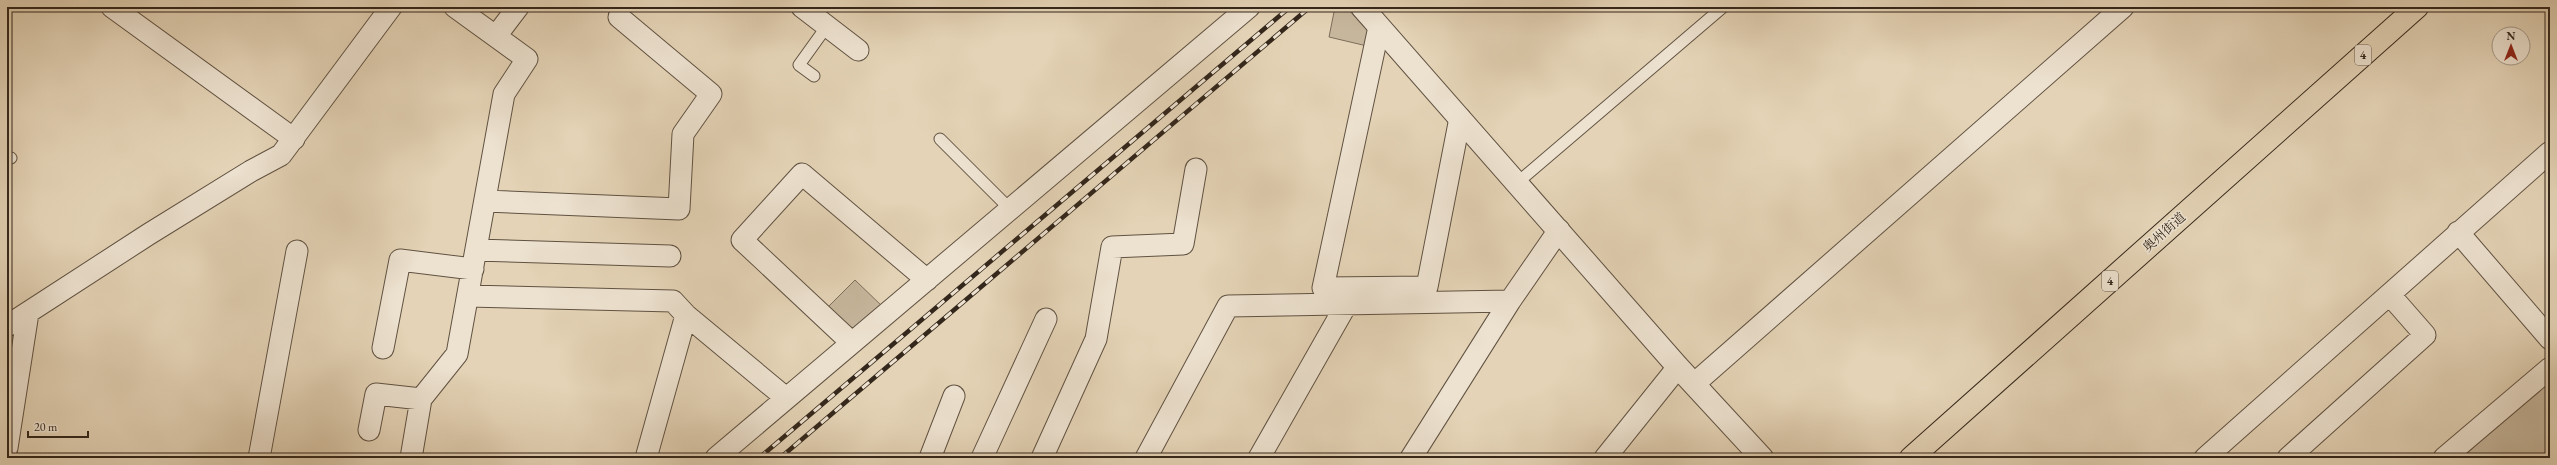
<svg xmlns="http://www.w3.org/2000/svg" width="2557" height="465" font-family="'EB Garamond','Noto Serif JP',serif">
  <rect width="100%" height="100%" fill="#e4d3b6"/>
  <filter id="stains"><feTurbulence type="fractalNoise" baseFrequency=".005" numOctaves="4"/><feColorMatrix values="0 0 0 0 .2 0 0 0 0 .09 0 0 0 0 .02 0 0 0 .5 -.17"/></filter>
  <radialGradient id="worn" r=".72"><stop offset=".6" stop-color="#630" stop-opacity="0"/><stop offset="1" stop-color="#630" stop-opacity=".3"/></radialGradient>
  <path fill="#c6b69c" stroke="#7d6e5c" d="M1335 7H1346L1369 32 1367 46 1329 37Z
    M855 280 884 308 863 327 851 328 828 307Z
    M2550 376V458H2462Z"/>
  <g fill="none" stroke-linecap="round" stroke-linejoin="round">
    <g stroke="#605242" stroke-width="13">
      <path id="service" d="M814 76 799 65 827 26
        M940 139 1010 209
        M7 159 11 158
        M1517 183 1723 7"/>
    </g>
    <g stroke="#605242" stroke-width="23">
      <path id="minor" d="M112 7 294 139
        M802 7 858 50
        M1379 27 1323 288 1427 287 1460 118
        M496 36 518 7
        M485 201 679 209 683 134 711 94 619 17
        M2458 232 2550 339
        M476 250 670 256
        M468 296 673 301 686 315 646 458
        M686 315 786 398
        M7 326 149 234 251 171 281 155 391 7
        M852 343 742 240 802 174 927 280
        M383 348 400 260 473 269
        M1694 384 2123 7
        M369 430 376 394 421 399
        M7 448 28 313
        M259 458 297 251
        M411 458 421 399 457 354 504 94 527 59 455 7
        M716 458 1249 7
        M930 458 954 396
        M982 458 1046 319
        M1042 458 1096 339 1112 247 1183 244 1196 169
        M1146 458 1228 306 1510 301
        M1259 458 1346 305
        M1411 458 1510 301 1559 230
        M1605 458 1678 367
        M2205 458 2550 152
        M2288 458 2425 335 2390 295
        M2444 458 2550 368"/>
    </g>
    <g stroke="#605242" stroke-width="24">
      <path id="tertiary" d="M1362 7 1678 367 1762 458"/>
    </g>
    <g stroke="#34271b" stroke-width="24">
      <path id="trunk" d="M1911 458 2417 7"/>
    </g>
    <use href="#service" stroke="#ede2d0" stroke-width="11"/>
    <use href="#minor" stroke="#ede2d0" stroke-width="21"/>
    <use href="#tertiary" stroke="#ede2d0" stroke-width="22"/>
    <use href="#trunk" stroke="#e4d3b6" stroke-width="22"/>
    <g stroke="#34271b" stroke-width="4.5">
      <path id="rail" d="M759 458 1290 7
        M780 458 1310 7"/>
    </g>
    <use href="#rail" stroke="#ede2d0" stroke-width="3" stroke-dasharray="9" stroke-linecap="butt"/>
  </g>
  <g text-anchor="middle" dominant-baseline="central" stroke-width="3" stroke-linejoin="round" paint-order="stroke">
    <g fill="#ede2d0" stroke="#6c5f51" stroke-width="1">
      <rect x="2355" y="45" width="16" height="20" rx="3"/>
      <rect x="2102" y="271" width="16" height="20" rx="3"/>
    </g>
    <g font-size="12" font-weight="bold" fill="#34271b">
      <text x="2363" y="55">4</text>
      <text x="2110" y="281">4</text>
    </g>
    <g font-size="13" fill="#34271b" stroke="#ede2d0">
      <text transform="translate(2164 232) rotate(-42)">奥州街道</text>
    </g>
  </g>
  <rect width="2557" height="465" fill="none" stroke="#e4d3b6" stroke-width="24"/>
  <rect x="8" y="8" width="2541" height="449" fill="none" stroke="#34271b" stroke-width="2"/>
  <rect x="12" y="12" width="2533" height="441" fill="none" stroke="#34271b"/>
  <g transform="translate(2511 46)"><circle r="19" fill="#ede2d0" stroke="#a39788"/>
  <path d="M0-3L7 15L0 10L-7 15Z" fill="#8f2418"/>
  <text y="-6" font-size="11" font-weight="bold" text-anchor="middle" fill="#34271b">N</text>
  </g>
  <path d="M28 431v6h60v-6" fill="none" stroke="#34271b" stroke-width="2"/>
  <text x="34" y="431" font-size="12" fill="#34271b" stroke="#ede2d0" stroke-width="3" paint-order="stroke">20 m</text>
  <rect width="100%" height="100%" filter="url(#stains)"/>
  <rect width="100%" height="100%" fill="url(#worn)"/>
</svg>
